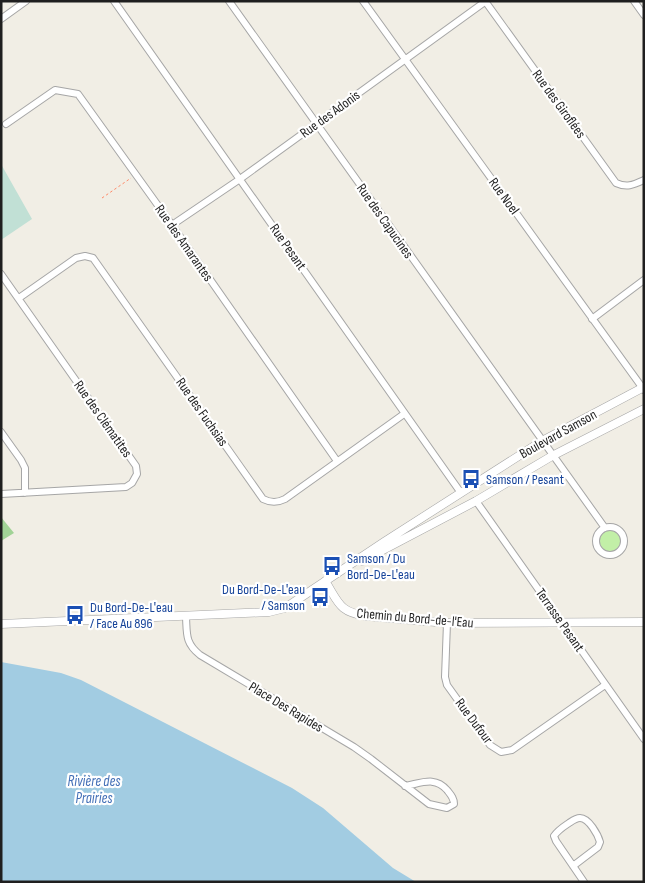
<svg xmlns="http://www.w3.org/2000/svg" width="645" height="883" font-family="'Sofia Sans Condensed',sans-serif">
  <rect width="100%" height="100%" fill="#f1eee5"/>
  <path fill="#c2efa7" d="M597 541a14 14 0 1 1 28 0a14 14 0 1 1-28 0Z"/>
  <path fill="#a1d396" d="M1 517 14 533 1 541Z"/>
  <path fill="#c1e0d5" d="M1 164 32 219 1 240Z"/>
  <path fill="#a2cce2" d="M1 662 61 673 81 680 292 788 323 808 393 868 416 882H1Z"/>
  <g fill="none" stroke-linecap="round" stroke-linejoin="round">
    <g stroke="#a6a6a6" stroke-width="8">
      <path id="minor" d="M114 1 461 493
        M229 1 605 528
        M363 1 644 390
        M485 1 616 183C627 188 633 185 644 180
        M634 1 644 15
        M1 19 26 1
        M6 124 55 90 78 94 172 225 337 461
        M172 225 240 179 486 1
        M1 274 136 466 137 474 132 483 126 487 1 494
        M19 298 76 258 85 256 93 258 263 499C271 503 277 503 285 499L404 414
        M592 319 644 280
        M1 432 21 460 25 468V493
        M476 501 644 739
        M596 541a14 14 0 1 1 28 0a14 14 0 1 1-28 0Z
        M186 617C187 634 185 643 200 655L354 747 371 759 429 804 447 808 454 804C454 798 451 795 447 790 435 776 422 783 405 786
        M447 623 445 677 447 685 490 745 501 752 512 750 605 685
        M573 866 598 847 600 842C598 835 589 818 580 818 576 818 572 821 569 823 563 827 558 830 554 836L556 841 584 882"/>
    </g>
    <g stroke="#a6a6a6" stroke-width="9">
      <path id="tertiary" d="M362 561 476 501 552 456 644 409
        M325 581C339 603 339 612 366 616L447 623 644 622
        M1 624 269 612 285 608 384 542 542 441 644 387"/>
    </g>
    <path stroke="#ff8968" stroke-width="1" stroke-dasharray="2.5 2.5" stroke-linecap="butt" d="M102 198 131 178"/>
    <use href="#minor" stroke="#fff" stroke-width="6"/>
    <use href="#tertiary" stroke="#fff" stroke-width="8"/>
  </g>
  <defs>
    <g id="bus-bare" transform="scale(1.5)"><path d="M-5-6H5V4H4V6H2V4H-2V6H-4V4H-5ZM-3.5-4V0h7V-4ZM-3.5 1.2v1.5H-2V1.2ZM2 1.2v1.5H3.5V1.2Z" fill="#1a4fb4" stroke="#fff" stroke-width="2.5" paint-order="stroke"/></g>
  </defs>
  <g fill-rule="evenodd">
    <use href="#bus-bare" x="471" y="479"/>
    <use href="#bus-bare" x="332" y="566"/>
    <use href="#bus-bare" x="320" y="597"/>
    <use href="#bus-bare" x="75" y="615"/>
  </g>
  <g text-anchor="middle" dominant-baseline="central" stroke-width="4.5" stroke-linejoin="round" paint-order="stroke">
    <g font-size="14" fill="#1f1f1f" stroke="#fff">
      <text transform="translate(559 104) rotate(54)">Rue des Giroflées</text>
      <text transform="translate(330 114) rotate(-36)">Rue des Adonis</text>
      <text transform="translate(504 196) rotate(54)">Rue Noel</text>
      <text transform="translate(385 221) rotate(55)">Rue des Capucines</text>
      <text transform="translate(184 243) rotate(55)">Rue des Amarantes</text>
      <text transform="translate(288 247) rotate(55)">Rue Pesant</text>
      <text transform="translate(202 412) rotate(55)">Rue des Fuchsias</text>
      <text transform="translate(103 419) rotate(55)">Rue des Clématites</text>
      <text transform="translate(558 434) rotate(-29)">Boulevard Samson</text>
      <text transform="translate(415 618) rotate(5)">Chemin du Bord-de-l'Eau</text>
      <text transform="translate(560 620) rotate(55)">Terrasse Pesant</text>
      <text transform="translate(286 707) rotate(31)">Place Des Rapides</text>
      <text transform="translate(474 721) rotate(53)">Rue Dufour</text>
    </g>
    <g font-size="14" fill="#164399" stroke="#fff" text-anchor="start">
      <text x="486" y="479">Samson / Pesant</text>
      <text x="347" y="558">Samson / Du<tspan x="347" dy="16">Bord-De-L'eau</tspan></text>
      <text x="305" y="589" text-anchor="end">Du Bord-De-L'eau<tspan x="305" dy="16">/ Samson</tspan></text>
      <text x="90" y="607">Du Bord-De-L'eau<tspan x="90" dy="16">/ Face Au 896</tspan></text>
    </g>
    <g font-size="15" font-style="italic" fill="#436fb7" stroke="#fff">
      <text x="94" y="781">Rivière des<tspan x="94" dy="17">Prairies</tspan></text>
    </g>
  </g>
  <rect width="645" height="883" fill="none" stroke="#1f1f1f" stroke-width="5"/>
</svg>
